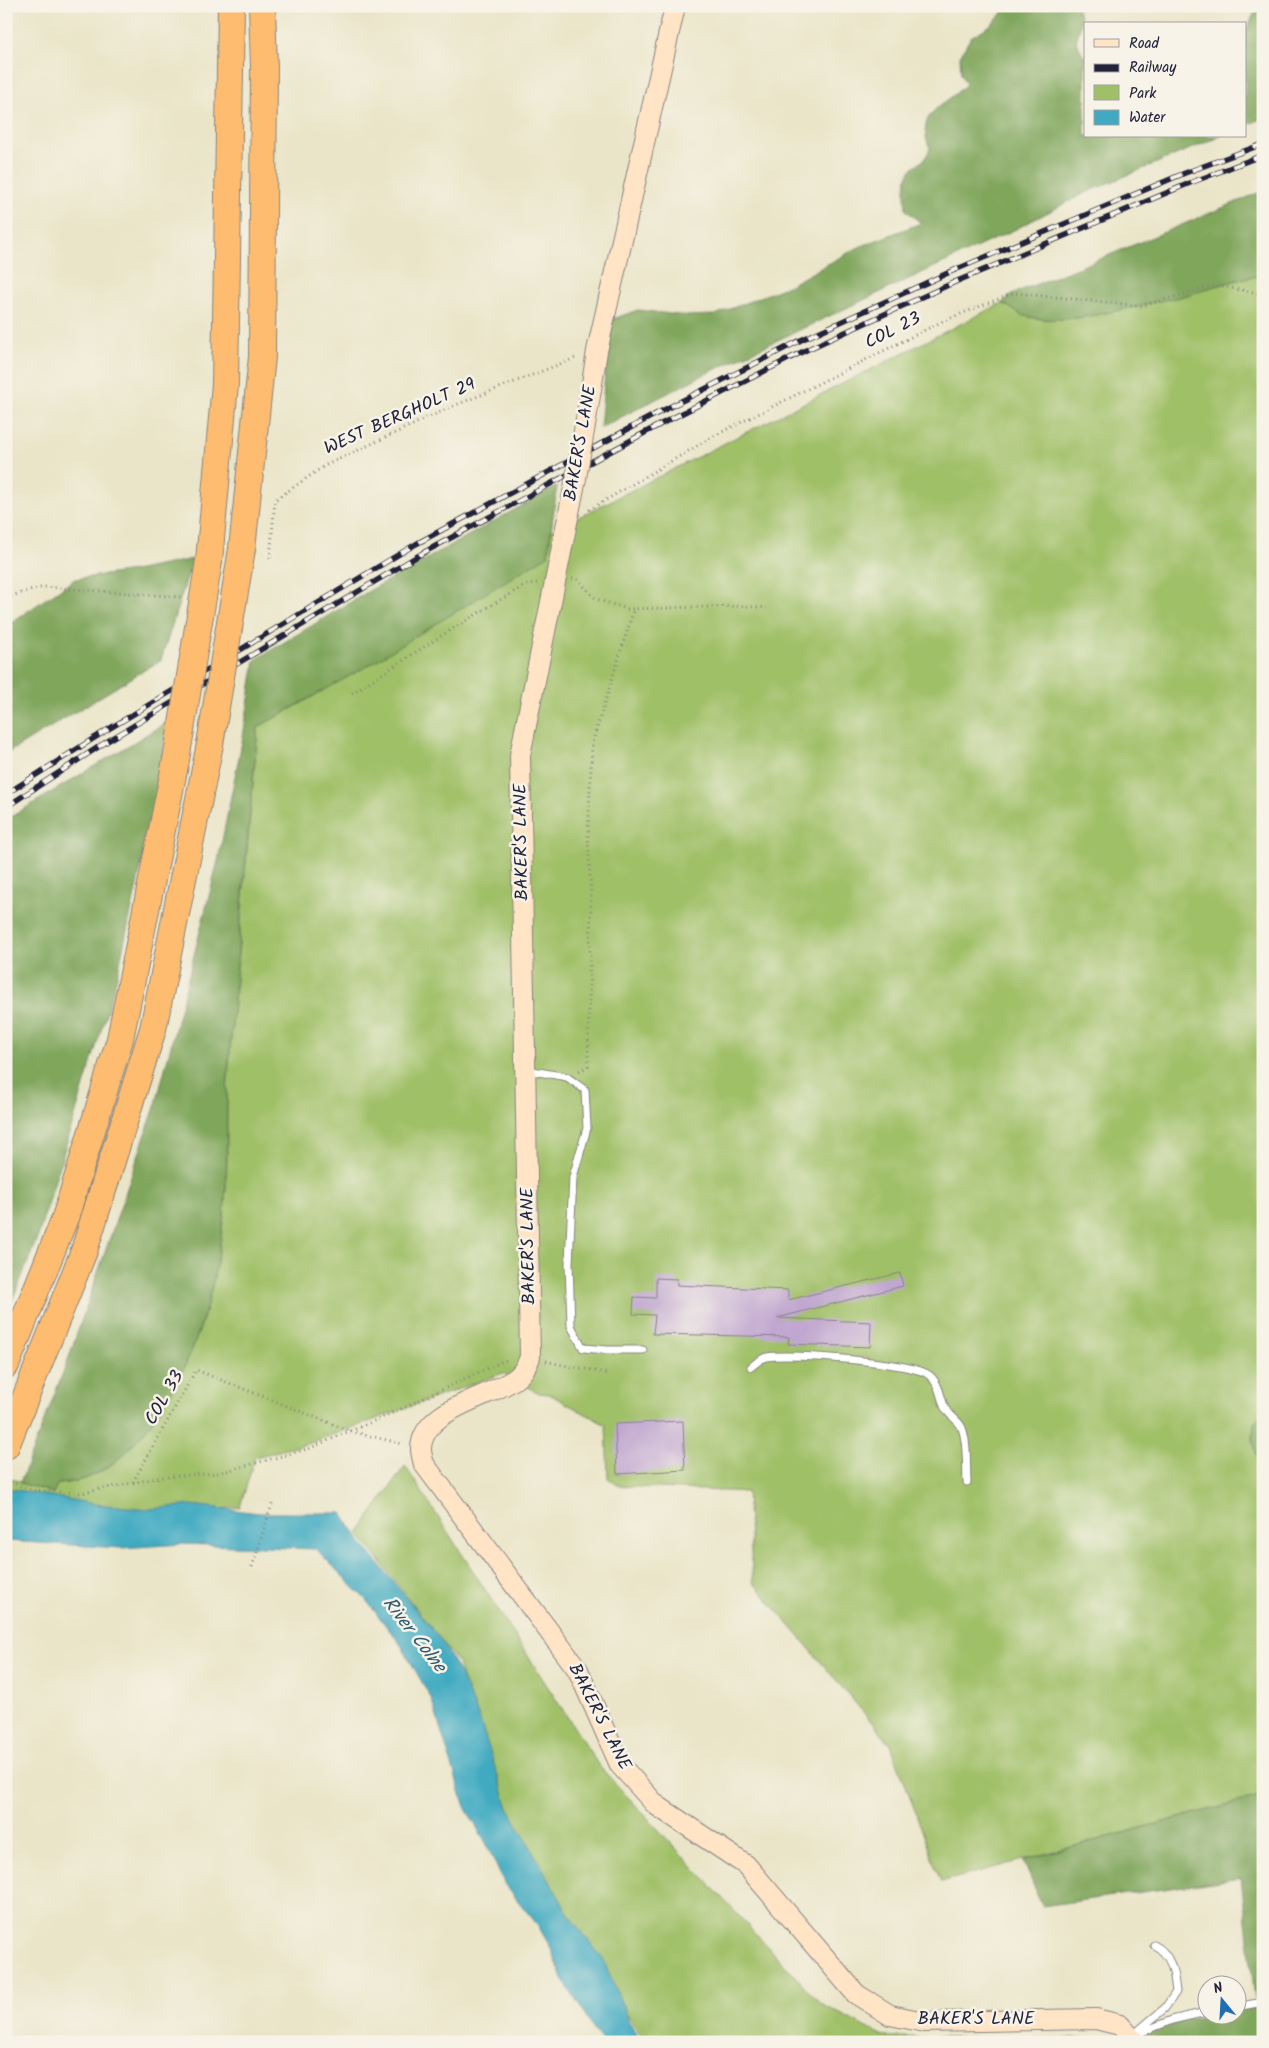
<svg xmlns="http://www.w3.org/2000/svg" width="1269" height="2048" font-family="Kalam,sans-serif">
  <rect width="100%" height="100%" fill="#f7f3e8"/>
  <filter id="ink" filterUnits="userSpaceOnUse"><feTurbulence type="fractalNoise" baseFrequency=".02" numOctaves="2"/><feDisplacementMap in="SourceGraphic" scale="10" xChannelSelector="R" yChannelSelector="G"/><feConvolveMatrix kernelMatrix="1 2 1 2 8 2 1 2 1" color-interpolation-filters="sRGB"/></filter>
  <filter id="wash" filterUnits="userSpaceOnUse"><feTurbulence type="fractalNoise" baseFrequency=".0096" numOctaves="4" result="noise"/><feDisplacementMap in="SourceGraphic" scale="20" xChannelSelector="R" yChannelSelector="G"/><feGaussianBlur stdDeviation="1.12" result="paint"/><feColorMatrix in="noise" values="0 0 0 0 0 0 0 0 0 0 0 0 0 0 0 0 0 1.4 0 .05"/><feComposite in="paint" operator="in"/></filter>
  <g filter="url(#wash)">
    <rect width="100%" height="100%" fill="#eae5c8"/>
    <path fill="#a0c068" stroke="#617152" d="M1263 275V1411L1254 1424 1253 1441 1263 1479V1795L941 1882 891 1745 753 1582 747 1492 619 1486 608 1478 606 1425 549 1394 539 1393 503 1373 310 1443 255 1457 240 1507 72 1521 6 1514V1477L53 1493 58 1484C99 1481 119 1461 144 1432 199 1365 221 1272 226 1187 228 1146 225 1104 229 1063 238 951 248 839 258 727L307 700 548 555 551 531 1002 303C1010 306 1014 312 1022 315 1060 327 1104 312 1142 306L1150 302 1186 295 1215 285Z
      M405 1466 599 1766 821 2004 885 2037 1098 2039 1101 2042H645L503 1821 458 1663 358 1533Z"/>
    <path fill="#80a65c" stroke="#51644c" d="M1001 6H1076C1085 23 1079 26 1076 42L1085 58V136H1221L1085 193 1016 229 703 375 600 428 610 320 638 310 686 316 715 315 788 286 859 247 921 223 906 210C905 198 903 182 910 171 918 160 924 166 930 148 913 112 946 106 966 84L961 74 960 56 971 37 989 26 1002 13Z
      M1263 7V118L1245 126V33L1254 14Z
      M1263 191V275C1237 279 1212 287 1187 295 1172 300 1156 300 1142 306 1104 312 1060 327 1022 315 1014 312 1010 306 1002 303L1014 293 1095 261Z
      M557 486 548 555 364 668 258 727C247 839 238 951 229 1063 225 1104 228 1146 226 1187 221 1272 199 1365 144 1432 119 1461 99 1480 58 1484L53 1493 20 1483 69 1357 156 1104 218 861 243 737 255 660 369 591Z
      M193 559 161 660 6 754V626L75 579 134 571Z
      M167 722 160 780 115 985 38 1236 6 1317V820Z
      M1263 1411V1479L1253 1441 1254 1424Z
      M1263 1795V1997L1255 1999 1241 1878 1042 1906 1023 1860Z
      M1263 2005V2042H1147L1146 2034C1175 2019 1204 2015 1236 2016L1237 2010Z"/>
    <path fill="#41aac1" stroke="#32667e" d="M6 1488 95 1504 149 1509 192 1505 259 1513H342L364 1546 441 1640 459 1672 479 1717 508 1808 571 1918 603 1959 629 2021 641 2042H603L597 2034 562 1978 552 1950 537 1924 505 1885 487 1845 465 1807 431 1698 401 1645 366 1600 316 1549 183 1544 121 1548 6 1541Z"/>
    <g id="blocks">
      <path fill="#c0a6d0" d="M900 1273 903 1286 777 1318 871 1322 870 1347 788 1344 789 1337 653 1334 655 1315 633 1314 634 1297 656 1298V1278L677 1279V1285L788 1290V1300Z
        M683 1421 685 1470 617 1474 615 1424Z"/>
    </g>
  </g>
  <g filter="url(#ink)">
    <use href="#blocks" fill-opacity="0" stroke="#868482" stroke-width="1"/>
    <g fill="none" stroke-linecap="round" stroke-linejoin="round">
      <g stroke="#868482" stroke-width="9">
        <path id="lane" d="M527 1070 567 1077 585 1090 587 1128 573 1177 569 1263 571 1326 583 1348 607 1350H643
          M751 1367C756 1363 761 1358 767 1357 791 1353 913 1362 929 1375 939 1383 940 1395 944 1406 948 1415 956 1418 961 1426 968 1439 966 1467 967 1482
          M1236 2007 1263 2002
          M1137 2034 1172 2020 1206 2012
          M1132 2036 1165 2008 1176 1992C1174 1973 1172 1954 1154 1945"/>
      </g>
      <g stroke="#868482" stroke-width="22">
        <path id="secondary" d="M591 390 597 351 675 6
          M576 478 520 755 530 1357C527 1366 523 1373 515 1379 488 1398 422 1409 421 1449 421 1454 423 1460 424 1464L578 1670 620 1765 656 1805 746 1865 856 1994 890 2015 925 2022 1096 2019 1120 2025 1135 2042"/>
      </g>
      <g stroke="#868482" stroke-width="28">
        <path id="highway" d="M242 549 262 357 264 67 262 6
          M209 561 225 384 231 6
          M6 1365 65 1218 120 1039 176 760
          M6 1446 84 1251 153 1029 210 744"/>
      </g>
      <path stroke="#868482" stroke-width="3" stroke-dasharray="1 4" stroke-linecap="butt" d="M589 510 712 437 943 321 1014 293 1142 306 1215 285 1263 294
        M270 558 275 500 324 466 453 406 578 357
        M572 579H577L596 599 627 609 744 606 767 608
        M6 597 44 587 181 597
        M352 693 457 626 522 587 537 583
        M579 1071 588 1066 591 899 588 835 592 743 634 609
        M546 1361C567 1367 588 1368 608 1374
        M6 1480 30 1490 81 1493 162 1477 219 1473 308 1449 388 1415 503 1361 508 1360
        M133 1482 196 1370 350 1431 403 1444
        M252 1567 273 1501"/>
      <use href="#lane" stroke="#fff" stroke-width="7"/>
      <use href="#secondary" stroke="#ffe4c6" stroke-width="20"/>
      <use href="#highway" stroke="#febc70" stroke-width="26"/>
      <g stroke="#22223b" stroke-width="5.5">
        <path id="rail" d="M6 794 107 730 416 544 656 414 801 340 950 272 1185 173 1263 144
          M6 807 106 742 421 554 661 424 806 350 955 282 1190 183 1263 155"/>
      </g>
      <use href="#rail" stroke="#f7f3e8" stroke-width="4" stroke-dasharray="11" stroke-linecap="butt"/>
      <g stroke="#868482" stroke-width="22" stroke-linecap="butt">
        <path id="secondary-bridge" d="M576 478 591 390"/>
      </g>
      <g stroke="#868482" stroke-width="28" stroke-linecap="butt">
        <path id="highway-bridge" d="M210 744 242 549
          M176 760 209 561"/>
      </g>
      <use href="#secondary-bridge" stroke="#ffe4c6" stroke-width="20"/>
      <use href="#highway-bridge" stroke="#febc70" stroke-width="26"/>
    </g>
  </g>
  <g text-anchor="middle" dominant-baseline="central" stroke-width="5" stroke-linejoin="round" paint-order="stroke">
    <g font-size="18" fill="#22223b" stroke="#f7f3e8">
      <text transform="translate(893 331) rotate(-27)">COL 23</text>
      <text transform="translate(400 417) rotate(-24)">WEST BERGHOLT 29</text>
      <text transform="translate(581 443) rotate(-80)">BAKER'S LANE</text>
      <text transform="translate(522 842) rotate(-91)">BAKER'S LANE</text>
      <text transform="translate(529 1246) rotate(-91)">BAKER'S LANE</text>
      <text transform="translate(165 1398) rotate(-60)">COL 33</text>
      <text transform="translate(599 1717) rotate(63)">BAKER'S LANE</text>
      <text x="976" y="2019">BAKER'S LANE</text>
    </g>
    <g font-size="19" font-style="italic" fill="#2e5871" stroke="#f7f3e8">
      <text transform="translate(414 1635) rotate(52)">River Colne</text>
    </g>
  </g>
  <rect width="1269" height="2048" fill="none" stroke="#f7f3e8" stroke-width="25"/>
  <rect x="1084" y="22" width="162" height="115" fill="#f7f3e8" stroke="#a29fa3"/>
  <rect x="1094" y="39" width="25" height="8" fill="#ffe4c6" stroke="#a29fa3"/>
  <text x="1129" y="48" font-size="15" fill="#22223b">Road</text>
  <rect x="1094" y="64" width="25" height="8" fill="#22223b" stroke="#a29fa3"/>
  <text x="1129" y="72" font-size="15" fill="#22223b">Railway</text>
  <rect x="1094" y="85" width="25" height="15" fill="#a0c068" stroke="#a29fa3"/>
  <text x="1129" y="98" font-size="15" fill="#22223b">Park</text>
  <rect x="1094" y="110" width="25" height="15" fill="#41aac1" stroke="#a29fa3"/>
  <text x="1129" y="122" font-size="15" fill="#22223b">Water</text>
  <g transform="translate(1222 2000) rotate(342)"><circle r="24" fill="#f7f3e8" stroke="#a29fa3"/>
  <path d="M0-4L9 19L0 12L-9 19Z" fill="#1f6fb2"/>
  <text y="-8" font-size="14" font-weight="bold" text-anchor="middle" fill="#22223b">N</text>
  </g>
</svg>
